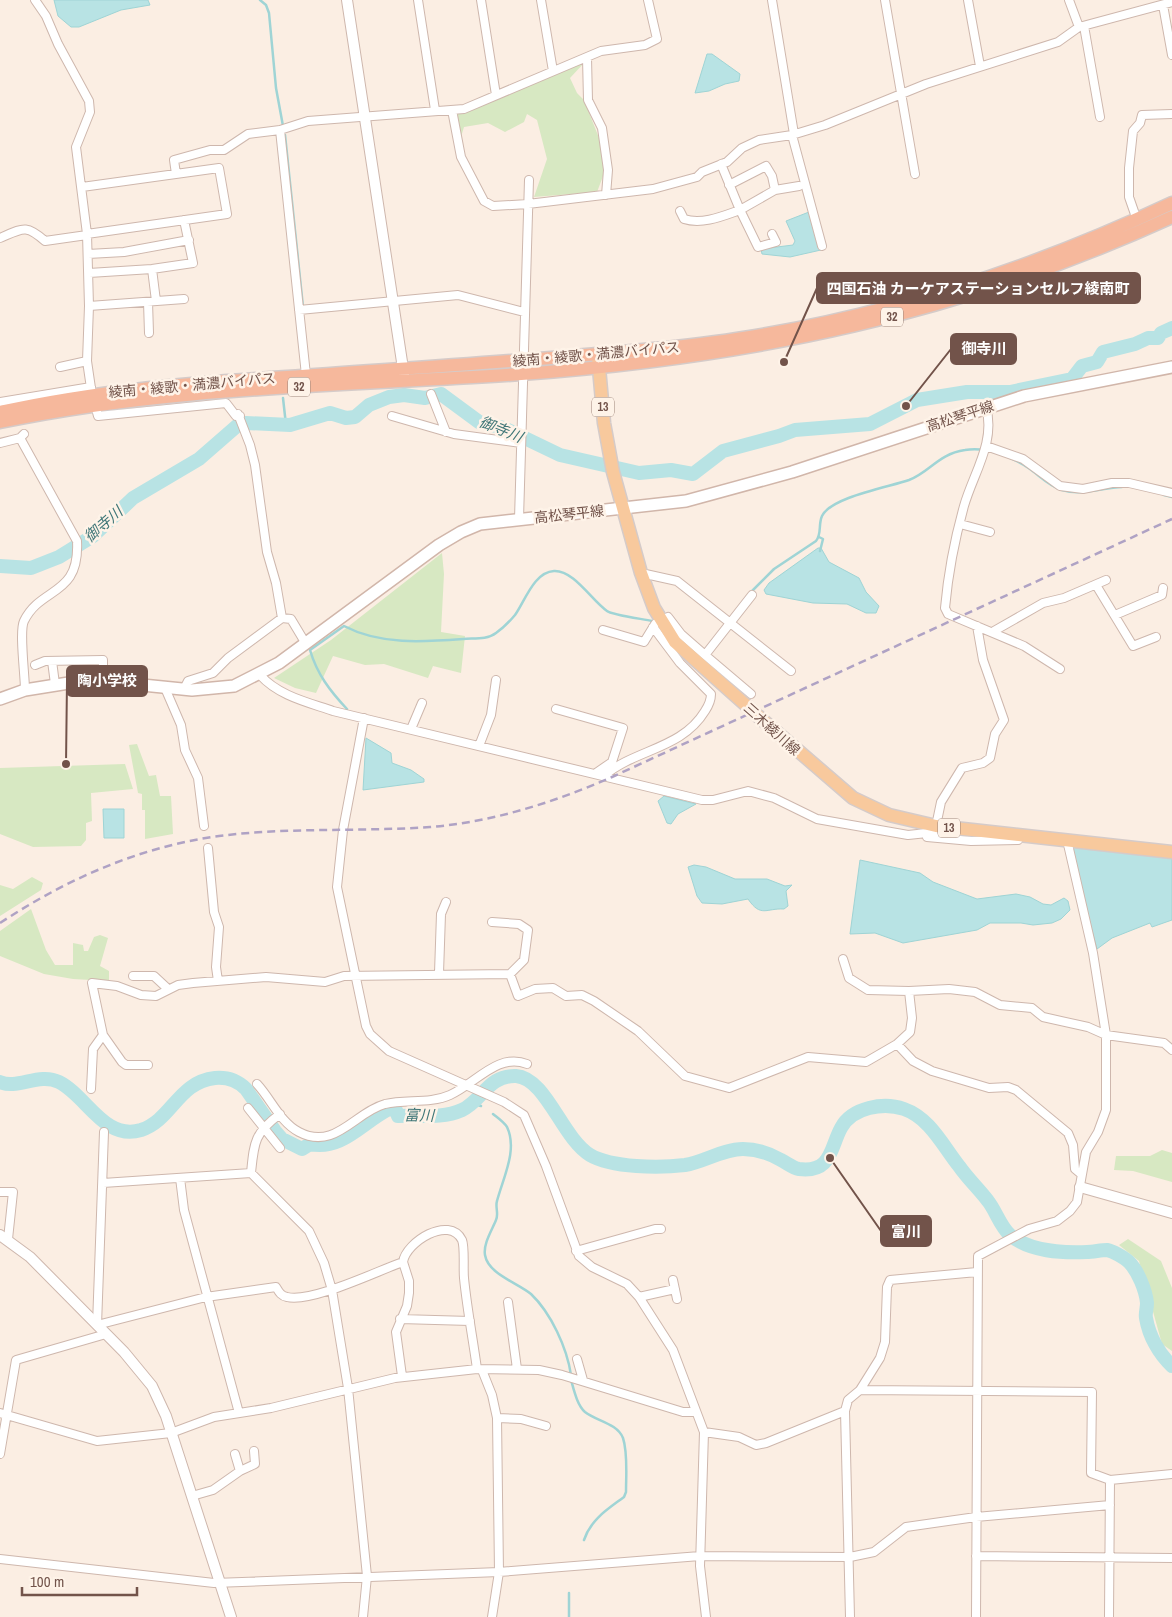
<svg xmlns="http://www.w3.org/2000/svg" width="1172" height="1617" font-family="'Archivo Narrow','Noto Sans JP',sans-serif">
  <rect width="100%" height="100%" fill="#fbeee3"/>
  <path fill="#d7e8c2" d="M584 63 570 78 577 93 584 100 601 143 605 171 597 192 534 197 547 159 537 120 527 114 524 122 505 132 488 123 464 127 460 140 455 113 466 111Z
    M442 553 444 574 441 632 465 636 461 673 433 666 428 678 384 664 365 665 333 656 316 693 295 688 274 678 331 640Z
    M137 744 149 776 156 775 160 796H171L173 834 145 839V810H142V794L138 793 129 745Z
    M125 764 133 789 91 793 92 821 86 823V840L81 846 33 847 0 834V768Z
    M32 877 43 883 41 890 0 916V885L13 889Z
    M31 909 46 950 55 965H73V943L83 945 84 951H88L94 937 100 935 108 938 100 966 109 971V981L73 979 44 974 0 956V931Z
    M1162 1150 1172 1153V1182L1133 1171 1114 1170 1116 1156H1150Z
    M1128 1239 1161 1261 1172 1288V1351L1162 1344 1139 1261 1119 1245Z"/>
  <path fill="#b8e3e4" stroke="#9fd4d5" d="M54 0H148L150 5 121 10 79 27H71L58 16Z
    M707 54H712L740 74 739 81 725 84 709 91 695 93Z
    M809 212 821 250 790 257 762 254 761 249 793 245 795 241 786 221Z
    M818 548H821L829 562 859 578 866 592 879 606 876 613H866L847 604 813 603 766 594 764 590 769 583Z
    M366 738 391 753 392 763 411 770 424 779V782L363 790Z
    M664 796 696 804 678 814 671 824 667 823 658 801Z
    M103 809H124V838H104Z
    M1072 845 1172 856V920L1152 927 1150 923 1112 938 1097 949 1073 860Z
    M860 860 920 873 933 882 977 899 1016 894 1030 897 1043 904 1051 905 1064 898 1068 901 1070 910 1061 919 1052 923 1033 925 1021 923H990L977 930 903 943 875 933 850 934Z
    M694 865 706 867 735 879H767L785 886 792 885 786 891 788 906 784 909C766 908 761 918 748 899L722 904 702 903 697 896 688 867Z"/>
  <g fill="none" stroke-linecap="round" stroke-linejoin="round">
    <path stroke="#9fd4d5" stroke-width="2.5" d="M260 0 266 5 269 13 276 88 283 126
      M285 135 303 307
      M283 398 286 425
      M1164 495 1172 497
      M819 537 823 539 820 551
      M750 593 774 569 816 541C822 534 818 525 822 516 831 497 889 487 909 480 930 472 938 454 965 450 986 446 1013 457 1030 469 1040 476 1049 486 1062 490 1082 496 1101 488 1122 487
      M347 709C330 691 317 674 310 650L344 626C380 645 423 642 463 639 474 638 487 640 496 633 503 628 510 621 515 615 525 601 534 572 554 571 574 570 592 601 607 611 612 615 643 619 652 621
      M472 1103 481 1106
      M493 1114C498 1118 504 1122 507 1127 518 1150 503 1178 497 1201 495 1207 499 1214 496 1220 492 1230 483 1244 485 1255 488 1274 518 1283 531 1294 551 1313 567 1348 571 1375
      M571 1380C574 1390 577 1405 585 1412 596 1421 617 1423 623 1438 628 1453 626 1475 626 1492L624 1497C608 1509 591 1519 584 1540
      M569 1617V1593"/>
    <path stroke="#b8e3e4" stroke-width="14" d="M0 566 31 568 59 557 93 536 133 498 199 459 238 425 246 423 290 425 330 413 346 418 355 417 369 405 389 397 404 395 425 398 441 394 479 422 504 428 560 455 639 473 671 470 693 474 723 451 779 436 795 430 870 424 917 400 967 392H1010L1072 379 1082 366 1097 362 1103 352 1135 344 1148 338H1158L1161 333 1172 328
      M0 1082C17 1090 39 1072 59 1082 87 1096 104 1141 141 1130 172 1120 178 1082 215 1078 227 1077 237 1080 246 1089L275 1131 282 1139 302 1149 310 1144C341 1151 362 1123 387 1110L395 1108 398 1116C419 1115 442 1119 462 1110 483 1100 488 1075 516 1076 546 1078 562 1138 590 1155 612 1168 660 1168 685 1165 704 1162 723 1149 743 1149 757 1149 769 1153 781 1160 787 1163 793 1168 799 1169 832 1173 830 1148 841 1128 852 1107 884 1102 904 1109 930 1118 943 1146 959 1166 968 1179 979 1189 988 1201 996 1211 1000 1226 1010 1235 1030 1252 1062 1253 1087 1252 1093 1252 1101 1250 1107 1250 1113 1251 1125 1258 1129 1262 1138 1271 1146 1291 1147 1303 1147 1309 1145 1313 1146 1318 1149 1336 1159 1354 1172 1366"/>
    <g stroke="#ceb7ad" stroke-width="10">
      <path id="minor" d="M35 0 46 16 58 44 89 101 90 112 76 147 87 234 89 306 87 361 92 395 98 416 226 403 236 416H240
        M418 0 435 110
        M481 0 496 95
        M541 0 553 71
        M772 0 794 134
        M885 0 915 174
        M968 0 980 66
        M1069 0 1079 27
        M1163 5 1172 55
        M1084 26 1100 117
        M587 58 588 100 602 128 608 170 606 195
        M452 110 461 157 484 201 493 206 528 204 653 189 697 177 702 172 727 162 742 148 759 140 792 135 825 125 926 84 1058 42 1079 27 1172 2
        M280 130 306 375
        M792 135 822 246
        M721 164 740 210 775 190 799 186
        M176 174 174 160 210 150H224L248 134 280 130 308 121 464 109 601 51 645 45 657 39 648 0
        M729 185 766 166 772 176 775 190
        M82 187 219 168 227 214 87 234
        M680 211 684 219C702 225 723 216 740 210L758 247 776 242 772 234
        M1137 220 1129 197V168L1133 131 1140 123 1142 115 1172 114
        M0 238C23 228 26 224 45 241L87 235
        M88 254 124 252 189 240
        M152 269 156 301
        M89 273 152 269 193 263 184 220
        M148 302 149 333
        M89 306 184 299
        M299 310 458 295 524 312
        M60 367 87 361
        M431 394 446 432
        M0 402 91 387
        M986 407C996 442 973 474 964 506 955 538 948 575 945 608L948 614 1024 646 1060 669
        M238 414 250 445 255 465 267 552 276 583 282 618
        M392 416 454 434 521 443
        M20 438 77 541C80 597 41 586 24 621 19 631 25 675 25 690
        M0 443 20 438 24 434
        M986 446 1023 459 1060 486 1083 489 1112 483H1129L1172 493
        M519 519 529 180
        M960 524 990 532
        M641 573 677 581 791 671
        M1096 585 1133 646 1156 637
        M1115 615 1162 595 1163 588
        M661 621 668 617 681 634 705 655
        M603 630 644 642 655 624
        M994 631 1043 603 1064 598 1106 580
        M52 661 55 684
        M35 665 45 661 103 660V681
        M260 675C279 696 307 702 333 711L702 800H713L748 791 774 798 817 819 908 835 946 831
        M165 688 181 725 185 750 198 778 204 826
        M184 689 188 681 213 673 228 658 282 618 291 619 306 644
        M751 694 705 655 752 595
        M556 709 623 728 612 762 596 773
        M364 718 343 830 337 887 366 1026 370 1034 389 1051 504 1102 524 1115 546 1166 579 1256 592 1267 627 1284 639 1297 673 1350 704 1432 700 1566 706 1617
        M411 729 422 703
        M479 746 491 715 496 680
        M605 775C636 749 682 749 705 711 709 705 711 701 711 694L680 663 653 627
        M936 826 941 802 962 768 983 763 990 758 995 734 1004 720 983 660 977 626
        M927 837 971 841 1018 840
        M208 848 214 912 219 927 216 967 218 981
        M492 922 519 924 528 930 524 960 510 974
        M843 959 849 978 868 990 909 991 949 989 975 992 1000 1005 1032 1008 1043 1017 1088 1027 1106 1035 1164 1043 1172 1050
        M439 973 441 914 446 902
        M133 976H154L168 989
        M897 1044 910 1032 912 1018 909 991
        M148 1065H126L122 1062 103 1035 92 983 117 986 141 995 156 996 178 985 193 983 266 977 325 982 344 976 510 974 518 996 535 989 553 988 566 996 582 995 594 1001 638 1031 685 1076 729 1088 808 1057 866 1062 897 1044 913 1061 932 1071 989 1088 1008 1087 1016 1090 1068 1133 1073 1145 1075 1169 1081 1174
        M257 1084C271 1099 280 1122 299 1132 335 1151 355 1112 385 1104 406 1099 430 1104 450 1095 475 1084 498 1052 527 1064
        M91 1089 93 1049 103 1035
        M248 1108 280 1148
        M104 1132 97 1325 206 1297 276 1287C279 1292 281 1296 287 1297 312 1303 377 1271 403 1262 406 1242 449 1215 462 1240 465 1247 463 1269 464 1278 467 1309 473 1339 477 1369
        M251 1173C254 1143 254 1133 280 1114
        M180 1178 184 1210 239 1413
        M103 1183 251 1173 309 1231 324 1263 332 1290 348 1388 367 1576 363 1617
        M0 1192H13L8 1239
        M576 1251 655 1229H661
        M673 1280 677 1299
        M639 1297 675 1289
        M508 1302 517 1369
        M400 1319 470 1321
        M577 1359 583 1380
        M482 1370 492 1395 497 1418 499 1572 492 1617
        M402 1376 396 1332 407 1306 409 1293V1281L403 1262
        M860 1390 880 1358 885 1342 887 1287 890 1280 977 1272
        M845 1411 850 1617
        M0 1413 97 1441 171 1433 214 1417 271 1408 395 1378 477 1369 539 1370 562 1375 683 1412H695
        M497 1418 521 1419 546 1426
        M704 1432 739 1437 756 1445 766 1443 845 1411 848 1400 860 1390 1092 1392 1091 1473 1110 1480 1109 1617
        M0 1454 16 1360 106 1334
        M235 1454 240 1471
        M1110 1480 1172 1474
        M192 1496 213 1490 240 1471 255 1464 254 1451
        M976 1556 1172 1558
        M0 1559 214 1583 499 1572 700 1556 850 1557 874 1552 906 1527 976 1517 1110 1505
        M976 1617 978 1256 1029 1229 1057 1221 1070 1211 1077 1202 1086 1152 1098 1132 1106 1110V1035L1093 953 1067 840"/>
    </g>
    <g stroke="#ceb7ad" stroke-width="12">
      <path id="tertiary" d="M347 0 404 375
        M1080 1187 1172 1213
        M0 1235 30 1257 124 1352 152 1386 166 1416 231 1617"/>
    </g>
    <g stroke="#d1b6aa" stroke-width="14">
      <path id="secondary" d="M0 699 25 690 75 682 103 681 192 690 234 686 279 663 439 545 461 532 480 524 686 501 792 472 1024 396 1172 367"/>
    </g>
    <g stroke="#d5cbc9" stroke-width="15">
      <path id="primary" d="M598 357 604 423 613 472 641 573 654 608 675 642 747 706
        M759 717 853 798 889 815 936 826 1172 852"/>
    </g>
    <g stroke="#d5cbc9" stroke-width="15">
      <path id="trunk" d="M0 412C94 391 190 383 287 377 383 370 479 364 575 356 629 351 683 348 737 339 888 316 1034 268 1172 203
        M0 422C171 386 347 386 521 374 753 357 960 314 1172 217"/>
    </g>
    <use href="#minor" stroke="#fff" stroke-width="8"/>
    <use href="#tertiary" stroke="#fff" stroke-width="10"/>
    <use href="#secondary" stroke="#fff" stroke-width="11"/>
    <use href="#primary" stroke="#f8c99d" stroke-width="12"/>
    <use href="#trunk" stroke="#f6b89c" stroke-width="12"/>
    <path stroke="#afa2c4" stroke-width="2.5" stroke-dasharray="8 5" stroke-linecap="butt" d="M0 923C67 879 139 847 219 836 289 827 360 832 430 827 493 822 555 802 612 777L1172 519"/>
    <g stroke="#d5cbc9" stroke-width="15" stroke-linecap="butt">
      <path id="primary-bridge" d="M747 706 759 717"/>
    </g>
    <use href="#primary-bridge" stroke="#f8c99d" stroke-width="12"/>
  </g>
  <g text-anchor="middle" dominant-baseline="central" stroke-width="5" stroke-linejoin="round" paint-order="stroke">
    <g fill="#fef3e8" stroke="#9c8379" stroke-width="1">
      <rect x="881" y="307.5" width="22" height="19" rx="4"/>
      <rect x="288" y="377.5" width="22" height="19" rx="4"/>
      <rect x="592" y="397.5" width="22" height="19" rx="4"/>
      <rect x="938" y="818.5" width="22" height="19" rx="4"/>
    </g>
    <g font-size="12" font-weight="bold" fill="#72534a">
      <text x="892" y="317">32</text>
      <text x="299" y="387">32</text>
      <text x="603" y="407">13</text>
      <text x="949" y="828">13</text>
    </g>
    <g font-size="14" fill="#72534a" stroke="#fef3e8">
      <text transform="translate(596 354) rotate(-5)">綾南・綾歌・満濃バイパス</text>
      <text transform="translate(192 385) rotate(-5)">綾南・綾歌・満濃バイパス</text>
      <text transform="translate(960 416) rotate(-18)">高松琴平線</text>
      <text transform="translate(569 514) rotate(-6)">高松琴平線</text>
      <text transform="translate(772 729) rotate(42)">三木綾川線</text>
    </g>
    <g font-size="15" font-style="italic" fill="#3f7677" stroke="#fef3e8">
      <text transform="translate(501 429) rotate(22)">御寺川</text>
      <text transform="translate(103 524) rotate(-41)">御寺川</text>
      <text transform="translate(419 1115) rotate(1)">富川</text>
    </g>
  </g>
  <path fill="none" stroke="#72534a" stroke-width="2" d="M784 362L817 288M906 406L951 349M66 764L67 681M830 1158L881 1231"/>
  <g fill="#72534a" stroke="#fef3e8" stroke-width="2">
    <circle cx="784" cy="362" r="5"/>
    <circle cx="906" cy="406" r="5"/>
    <circle cx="66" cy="764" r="5"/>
    <circle cx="830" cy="1158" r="5"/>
  </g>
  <g fill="#72534a" stroke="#72534a" stroke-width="2">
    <rect x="817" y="273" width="323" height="30" rx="5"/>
    <rect x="951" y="334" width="65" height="30" rx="5"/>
    <rect x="67" y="666" width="80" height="30" rx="5"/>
    <rect x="881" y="1216" width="50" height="30" rx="5"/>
  </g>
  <g font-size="15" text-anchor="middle" font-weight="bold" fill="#fff">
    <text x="978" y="294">四国石油 カーケアステーションセルフ綾南町</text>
    <text x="984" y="354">御寺川</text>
    <text x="107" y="686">陶小学校</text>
    <text x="906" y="1237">富川</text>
  </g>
  <path d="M22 1587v8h115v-8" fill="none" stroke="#72534a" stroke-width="2.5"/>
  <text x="30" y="1587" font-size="15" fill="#72534a" stroke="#fef3e8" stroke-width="4" paint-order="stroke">100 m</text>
</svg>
